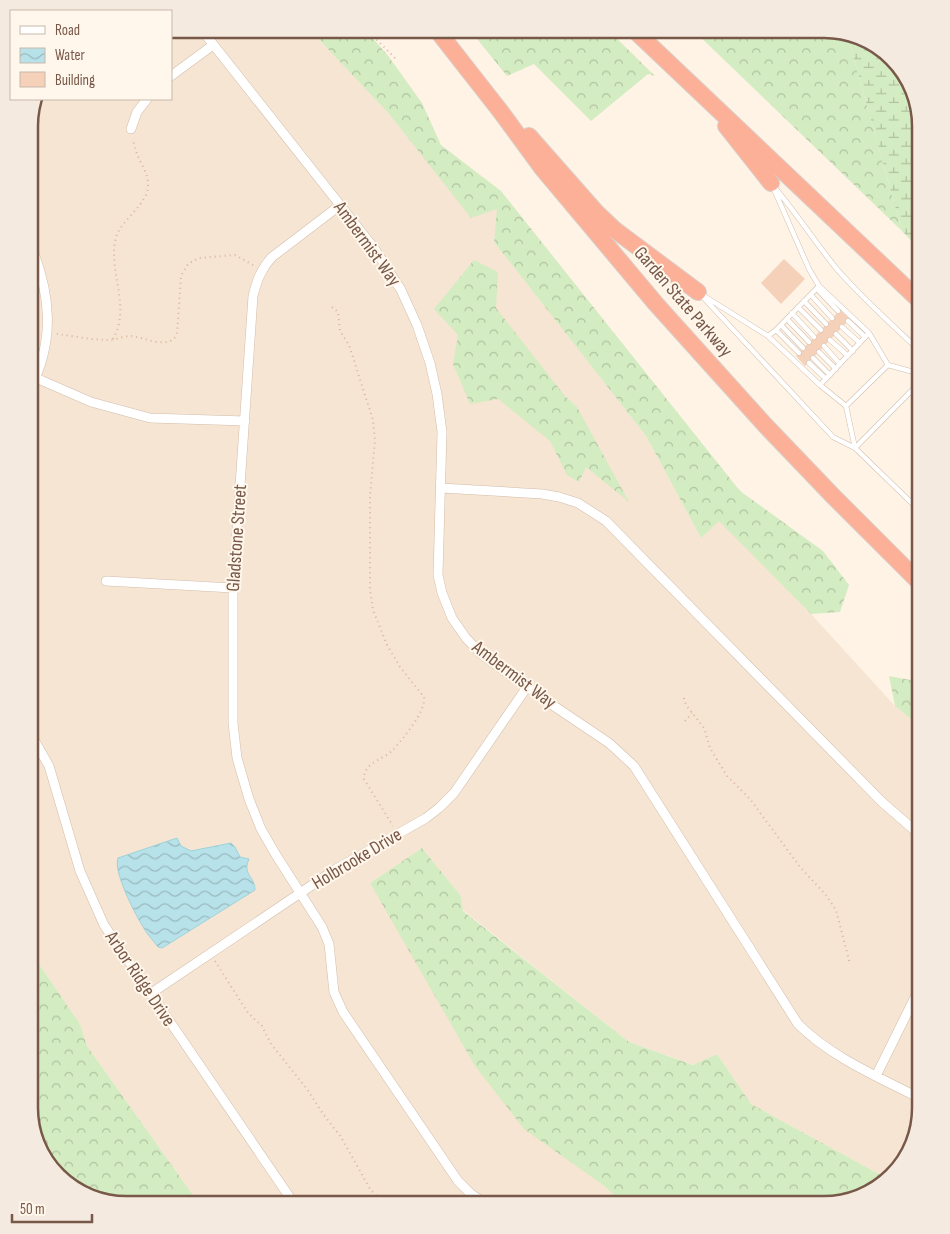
<svg xmlns="http://www.w3.org/2000/svg" width="950" height="1234" font-family="'Sofia Sans Condensed',sans-serif">
  <defs>
    <pattern id="forest-crowns" width="20" height="18" patternUnits="userSpaceOnUse" patternTransform="scale(1.25)"><rect width="20" height="18" fill="#d4ecc2"/><path d="M2 6a3 3 0 1 1 6 0M12 15a3 3 0 1 1 6 0" fill="none" stroke="#b1c2a0"/></pattern>
    <pattern id="wetland-marsh" width="20" height="14" patternUnits="userSpaceOnUse" patternTransform="scale(1.25)"><rect width="20" height="14" fill="#d4ecc2"/><path d="M1 5h8M5 5V1M11 12h8M15 12V8" fill="none" stroke="#b1c2a0"/></pattern>
    <pattern id="water-waves" width="16" height="10" patternUnits="userSpaceOnUse" patternTransform="scale(1.25)"><rect width="16" height="10" fill="#b7e2e9"/><path d="M0 5q4-4 8 0t8 0" fill="none" stroke="#9ababf"/></pattern>
  </defs>
  <rect width="100%" height="100%" fill="#fef3e5"/>
  <path fill="#f6e5d2" d="M171 29H309L390 115 498 209 494 242 646 436 701 538 719 520 811 614 895 706 921 727V1109L908 1157 888 1179 751 1104 717 1054 694 1065 629 1042 463 910 461 896 422 848 370 883 603 1185 625 1205H200L87 1046 80 1024 34 957 29 945V118L34 99H171Z"/>
  <path fill="url(#forest-crowns)" d="M309 29H365L389 57 422 103 441 145 501 191 740 491 823 551 849 585 840 612 811 614 719 521 701 538 646 436 494 242 497 209 471 218 390 115Z
    M469 29H607L655 76 648 74 591 121 534 64 507 76Z
    M692 29H831L847 34 902 231Z
    M903 70 921 125V135L916 126Z
    M474 260 498 272 496 308 565 396 577 407 629 502 586 467 579 482 567 475 550 441 498 399 470 404 453 364 458 335 434 309Z
    M889 676 921 682V727L895 706Z
    M422 848 461 896 463 911 629 1042 693 1065 717 1054 751 1104 888 1179 878 1189 825 1205H705L698 1201 695 1205H625L603 1185 524 1129 475 1066 370 883Z
    M29 945 34 957 80 1024 87 1046 200 1205H125L77 1192 45 1162 29 1109Z"/>
  <path fill="url(#wetland-marsh)" d="M847 34 873 42 903 70 916 126 921 135V251L902 231Z"/>
  <path fill="url(#water-waves)" stroke="#9dd3db" d="M177 838 181 846 191 851 231 843 235 847 240 857 249 859C242 875 255 876 255 890L162 948 158 947C153 940 146 933 142 925 134 912 113 871 118 858Z"/>
  <path fill="#f5d1ba" d="M784 259 805 279 781 304 761 283Z
    M840 310 850 319 805 366 796 356Z"/>
  <g fill="none" stroke-linecap="round" stroke-linejoin="round">
    <g stroke="#d2bdac" stroke-width="5.5">
      <path id="lane" d="M773 187 809 269 819 286 869 333 888 365 921 374
        M775 188C797 214 815 242 836 268 861 297 890 323 918 349L921 359
        M817 289 838 311
        M701 295 833 437 855 448 921 512
        M811 295 832 318
        M704 296 768 336 820 385 846 406 855 448
        M804 301 826 324
        M798 307 821 330
        M792 313 814 337
        M787 319 809 342
        M848 321 865 337
        M781 325 803 348
        M842 327 860 343
        M776 330 799 353
        M836 334 853 351
        M768 336 776 330 819 286
        M830 340 848 356
        M824 346 840 364
        M819 352 836 369
        M813 358 830 375
        M809 363 826 379
        M820 385 869 333
        M846 406 888 365
        M855 448 921 381"/>
    </g>
    <g stroke="#d2bdac" stroke-width="10">
      <path id="street" d="M201 29 374 248 401 290 417 325 430 363 437 394 442 432 438 575 442 593 452 618 466 638 481 654 548 702 609 743 634 766 798 1024C832 1058 879 1077 921 1099
        M171 76 213 45
        M131 129 137 112 147 99
        M339 206 272 257C261 269 257 280 253 296L233 588V723L237 758 249 799 261 829 276 855 322 927 329 944 334 992 343 1012 458 1181 471 1194 488 1205
        M36 378 91 402 150 418 245 421
        M29 391C56 341 51 292 29 241
        M441 488 542 494 559 497 578 503 606 521 882 802 921 836
        M106 581 233 588
        M29 731 49 766 80 871 104 925 295 1205
        M150 994 336 869 426 818 439 808 454 793 527 687
        M876 1076 921 985"/>
    </g>
    <g stroke="#d9d0cc" stroke-width="18">
      <path id="highway" d="M436 29 501 112 542 168 656 304 765 425 832 495 921 584
        M633 29 921 302
        M726 126 771 183
        M529 136 596 212 615 230 698 292"/>
    </g>
    <path stroke="#dab49d" stroke-width="2" stroke-dasharray="1 4" stroke-linecap="butt" d="M366 29 397 60
      M332 307 338 312 340 331 349 345 373 420 375 440 370 496V590L373 610 387 645 400 667 424 697C427 710 402 740 393 750 383 760 364 762 364 779L393 826
      M57 334C73 336 92 340 108 340 115 340 123 336 131 336 144 337 169 351 177 334L181 276 188 264 199 258 235 255 253 265
      M113 339C132 307 107 270 116 237 122 219 148 204 148 186 149 175 141 164 137 154 135 149 134 144 133 139
      M684 698 686 705 704 728 710 748 727 776 750 799 800 867 826 895 836 910 850 964
      M685 721 692 713
      M215 961 248 1013 262 1026 271 1044 307 1089 323 1114 341 1137 370 1189 385 1205"/>
    <use href="#lane" stroke="#fff" stroke-width="4.5"/>
    <use href="#street" stroke="#fff" stroke-width="9"/>
    <use href="#highway" stroke="#fcb098" stroke-width="16"/>
  </g>
  <g text-anchor="middle" dominant-baseline="central" stroke-width="4" stroke-linejoin="round" paint-order="stroke">
    <g font-size="19" fill="#785848" stroke="#fff7ec">
      <text transform="translate(367 244) rotate(54)">Ambermist Way</text>
      <text transform="translate(683 302) rotate(49)">Garden State Parkway</text>
      <text transform="translate(237 538) rotate(-86)">Gladstone Street</text>
      <text transform="translate(514 675) rotate(37)">Ambermist Way</text>
      <text transform="translate(357 859) rotate(-31)">Holbrooke Drive</text>
      <text transform="translate(140 979) rotate(56)">Arbor Ridge Drive</text>
    </g>
  </g>
  <path d="M0 0H950V1234H0ZM126 38H824A88 88 0 0 1 912 126V1108A88 88 0 0 1 824 1196H126A88 88 0 0 1 38 1108V126A88 88 0 0 1 126 38Z" fill="#f4eadf" fill-rule="evenodd"/>
  <path fill="none" stroke="#785848" stroke-width="2.5" d="M126 38H824A88 88 0 0 1 912 126V1108A88 88 0 0 1 824 1196H126A88 88 0 0 1 38 1108V126A88 88 0 0 1 126 38Z"/>
  <rect x="10" y="10" width="162" height="90" fill="#fff7ec" stroke="#c9b7aa"/>
  <rect x="20" y="26" width="25" height="8" fill="#ffffff" stroke="#c9b7aa"/>
  <text x="55" y="35" font-size="15" fill="#785848">Road</text>
  <rect x="20" y="48" width="25" height="15" fill="url(#water-waves)" stroke="#c9b7aa"/>
  <text x="55" y="60" font-size="15" fill="#785848">Water</text>
  <rect x="20" y="72" width="25" height="15" fill="#f5d1ba" stroke="#c9b7aa"/>
  <text x="55" y="85" font-size="15" fill="#785848">Building</text>
  <path d="M12 1214v8h80v-8" fill="none" stroke="#785848" stroke-width="2.5"/>
  <text x="20" y="1214" font-size="15" fill="#785848" stroke="#fff7ec" stroke-width="4" paint-order="stroke">50 m</text>
</svg>
